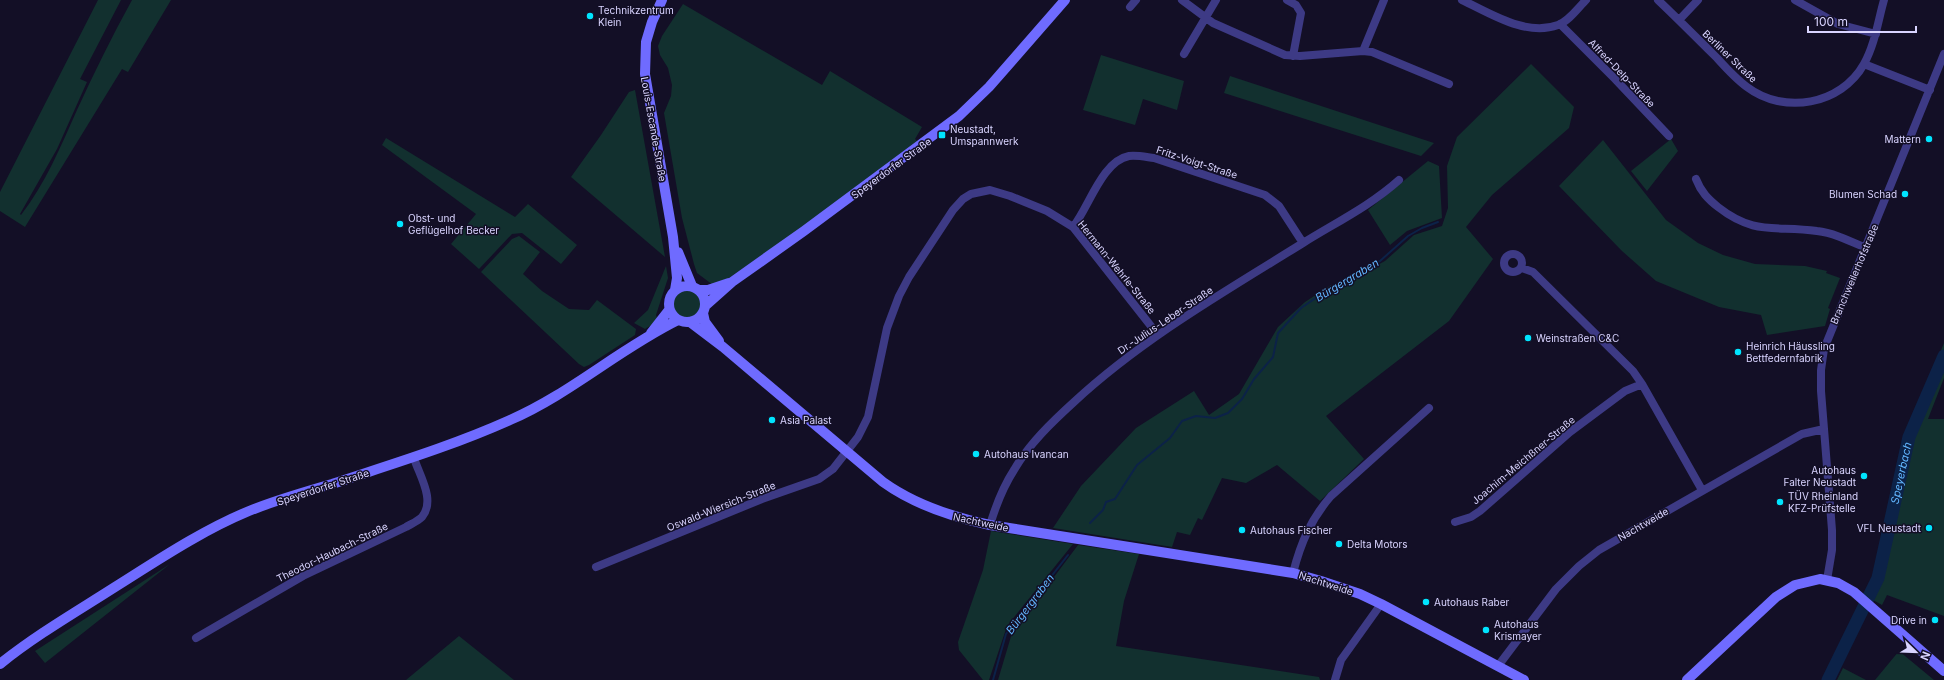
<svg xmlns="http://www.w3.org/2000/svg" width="1944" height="680" font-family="Inter,sans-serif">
  <rect width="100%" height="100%" fill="#130f26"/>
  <path fill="#12302f" d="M98 0H121L80 79 87 82 57 149 20 214 21 215C45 184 61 146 77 110 94 73 112 36 132 0H171L128 72 122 69 25 227 0 211V192Z
    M683 4 822 85 830 71 922 127 915 139 919 143 858 189 729 278 713 285 697 273 694 264 682 218 664 113 671 96 672 85 668 68 660 55 658 46 662 36Z
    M1101 55 1184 81 1177 110 1143 99 1135 125 1083 110Z
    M1531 64 1574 107 1569 128 1492 195 1466 227 1493 259 1449 321 1326 416 1364 459 1320 501 1277 465 1246 483 1222 478 1202 520 1198 518 1190 535 1177 532 1172 547 1053 528 1081 486 1136 428 1194 391 1209 415 1239 394 1278 327 1305 302 1331 285 1333 289 1385 261 1414 235 1442 226 1448 208 1447 166 1457 137Z
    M1230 76 1434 143 1421 156 1224 93Z
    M635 90 665 257 571 177 601 135 629 92Z
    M386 138 515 217 528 204 577 245 561 264 522 233 512 234 479 269 451 244 476 214 382 145Z
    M1671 139 1678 151 1647 191 1631 171Z
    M1603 140 1666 220 1698 243 1723 255 1755 264 1805 266 1827 271 1826 273 1840 278 1828 308 1830 309 1825 326 1767 335 1761 315 1719 307 1656 281 1622 251 1559 186Z
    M1428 161 1439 166 1442 218 1407 231 1390 245 1368 210Z
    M519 236 540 252 523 274 542 291 569 309 589 310 597 300 636 329 635 335 589 365 584 367 579 364 481 272 512 239Z
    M666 266 668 278 656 315 658 321 645 329 634 323 648 310Z
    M672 305a15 15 0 1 1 30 0a15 15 0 1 1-30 0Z
    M1944 343V378L1928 419H1944V616L1887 595 1882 605 1873 600 1866 592 1873 577 1907 433Z
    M991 531 1073 544 1007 626 989 680H983L959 650 958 642 983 570Z
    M1078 545 1139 554 1124 601 1116 646 1319 677 1320 680H998L1012 633Z
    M170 564 45 663 35 651Z
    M459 636 514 680H406Z
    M1899 651 1934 680H1875Z
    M1843 668 1866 680H1837Z"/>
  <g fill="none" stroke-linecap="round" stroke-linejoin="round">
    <path stroke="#0c2248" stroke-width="2" d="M1090 523 1103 510 1106 502 1115 499 1137 465 1170 438 1182 421 1196 416 1215 418 1228 413 1242 399 1254 379 1273 357 1278 333 1301 308 1335 285 1380 261 1408 236 1422 228 1438 222
      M993 680 1006 634 1068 555"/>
    <path stroke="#0c2248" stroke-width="13" id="s1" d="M1828 680 1878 578 1909 437 1944 356"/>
    <path stroke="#3d3a85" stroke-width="8" d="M1182 0 1213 23 1285 55 1300 56 1363 51 1372 52 1449 84
      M1287 0 1296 5 1301 13 1293 56
      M1462 0C1490 13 1526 37 1558 25 1569 21 1578 8 1586 0
      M1658 0C1678 19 1697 38 1717 58 1726 68 1736 79 1747 87 1784 115 1841 105 1864 64 1875 44 1878 21 1884 0
      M1795 0 1838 24 1876 34
      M1130 7 1136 0
      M1679 20 1698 0
      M1560 24 1615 79 1669 136
      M1363 51 1384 0
      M1184 54 1216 0
      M1864 64 1930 90
      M1696 179C1701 192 1708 199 1718 207 1755 236 1776 225 1817 231 1834 233 1850 241 1866 248
      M1073 227C1089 207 1102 161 1129 156 1137 155 1146 157 1154 158L1265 195 1279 206 1303 243
      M1504 263a9 9 0 1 1 18 0a9 9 0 1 1-18 0Z
      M1522 268 1533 272 1633 371 1642 384 1702 490
      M1455 522 1471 517 1480 511 1570 432 1625 391 1642 384
      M990 525C996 505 1003 487 1014 470 1029 444 1052 422 1074 402 1142 339 1224 292 1303 243 1335 223 1370 206 1399 180
      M596 567 762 499 819 479 833 469 858 437 868 417 887 328 899 296 909 277 953 210 963 199 971 194 990 190 1010 196 1047 211 1073 227 1158 335
      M1293 573C1301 542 1311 519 1331 496L1429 408
      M1827 580 1832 550V530L1821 391V370L1824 349 1944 54
      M196 638 303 576 406 527C411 524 418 521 422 517 436 500 419 475 414 458
      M1498 666 1556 589 1579 566 1599 550 1802 434 1824 429
      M1335 680 1341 660 1381 604"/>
    <path stroke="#6f6bff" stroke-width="10" d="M662 0 652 22 646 42 645 74 673 237 677 278 675 290
      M678 252 692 286
      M669 304a18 18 0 1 1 36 0a18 18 0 1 1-36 0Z
      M699 290H708L729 283
      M705 306 732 282 804 231 959 116 989 87 1065 0
      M703 313 705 322 719 341
      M690 322 723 347 883 482C915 505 952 517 990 525L1293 573 1321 581 1360 594 1381 604 1524 680
      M651 333 669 310
      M0 664C36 635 76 612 115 587 158 560 201 531 249 511 276 500 304 492 332 484 392 464 452 446 510 420 570 394 619 349 678 320
      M1687 680 1776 597 1795 585 1820 579 1838 583 1854 592 1944 671"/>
  </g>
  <g fill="#00e5ff" stroke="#130f26" stroke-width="1.5">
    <circle cx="590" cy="16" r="4"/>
    <rect x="938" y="131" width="8" height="8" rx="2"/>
    <circle cx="1929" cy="139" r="4"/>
    <circle cx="1905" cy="194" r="4"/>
    <circle cx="400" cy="224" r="4"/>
    <circle cx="1528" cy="338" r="4"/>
    <circle cx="1738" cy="352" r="4"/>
    <circle cx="772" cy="420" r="4"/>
    <circle cx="976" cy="454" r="4"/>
    <circle cx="1864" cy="476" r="4"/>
    <circle cx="1780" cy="502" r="4"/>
    <circle cx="1929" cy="528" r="4"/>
    <circle cx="1242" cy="530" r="4"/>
    <circle cx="1339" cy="544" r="4"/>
    <circle cx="1426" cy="602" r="4"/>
    <circle cx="1935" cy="620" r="4"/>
    <circle cx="1486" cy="630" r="4"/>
  </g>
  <g text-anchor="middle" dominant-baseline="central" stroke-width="3" stroke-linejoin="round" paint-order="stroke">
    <g font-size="10" fill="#d9d4ff" stroke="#130f26" text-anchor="start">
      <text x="598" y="10">Technikzentrum<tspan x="598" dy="12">Klein</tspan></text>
      <text x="950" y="129">Neustadt,<tspan x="950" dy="12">Umspannwerk</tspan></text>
      <text x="1921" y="139" text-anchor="end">Mattern</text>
      <text x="1897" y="194" text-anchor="end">Blumen Schad</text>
      <text x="408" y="218">Obst- und<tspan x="408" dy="12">Geflügelhof Becker</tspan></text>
      <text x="1536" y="338">Weinstraßen C&amp;C</text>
      <text x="1746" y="346">Heinrich Häussling<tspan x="1746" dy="12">Bettfedernfabrik</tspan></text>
      <text x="780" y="420">Asia Palast</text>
      <text x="984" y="454">Autohaus Ivancan</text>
      <text x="1856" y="470" text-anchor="end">Autohaus<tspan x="1856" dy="12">Falter Neustadt</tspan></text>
      <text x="1788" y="496">TÜV Rheinland<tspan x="1788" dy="12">KFZ-Prüfstelle</tspan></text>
      <text x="1921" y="528" text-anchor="end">VFL Neustadt</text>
      <text x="1250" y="530">Autohaus Fischer</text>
      <text x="1347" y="544">Delta Motors</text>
      <text x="1434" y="602">Autohaus Raber</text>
      <text x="1927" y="620" text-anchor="end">Drive in</text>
      <text x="1494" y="624">Autohaus<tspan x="1494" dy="12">Krismayer</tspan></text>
    </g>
    <g font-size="10" fill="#d9d4ff" stroke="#130f26">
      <text transform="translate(1730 56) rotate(44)">Berliner Straße</text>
      <text transform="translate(1622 73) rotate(46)">Alfred-Delp-Straße</text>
      <text transform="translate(654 129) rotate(80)">Louis-Escande-Straße</text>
      <text transform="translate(1197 162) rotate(18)">Fritz-Voigt-Straße</text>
      <text transform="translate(891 168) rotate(-36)">Speyerdorfer Straße</text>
      <text transform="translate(1117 267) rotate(51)">Hermann-Wehrle-Straße</text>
      <text transform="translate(1854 274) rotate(-67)">Branchweilerhofstraße</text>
      <text transform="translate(1165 320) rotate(-34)">Dr.-Julius-Leber-Straße</text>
      <text transform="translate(1523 460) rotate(-40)">Joachim-Meichßner-Straße</text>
      <text transform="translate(323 487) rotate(-18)">Speyerdorfer Straße</text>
      <text transform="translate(721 506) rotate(-22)">Oswald-Wiersich-Straße</text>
      <text transform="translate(981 522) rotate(12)">Nachtweide</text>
      <text transform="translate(1643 524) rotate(-30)">Nachtweide</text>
      <text transform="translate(332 552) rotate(-26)">Theodor-Haubach-Straße</text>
      <text transform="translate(1326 583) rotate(18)">Nachtweide</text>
    </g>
    <g font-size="11" font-style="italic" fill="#62b6ff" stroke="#130f26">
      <text transform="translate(1347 280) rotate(-31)">Bürgergraben</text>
      <text stroke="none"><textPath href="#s1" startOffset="221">Speyerbach</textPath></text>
      <text transform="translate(1030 604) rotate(-53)">Bürgergraben</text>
    </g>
  </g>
  <g transform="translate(1916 652) rotate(113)" stroke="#130f26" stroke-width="3" paint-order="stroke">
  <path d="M0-3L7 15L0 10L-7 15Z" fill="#d9d4ff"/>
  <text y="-6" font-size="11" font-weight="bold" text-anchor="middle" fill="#d9d4ff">N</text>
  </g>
  <path d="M1808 26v6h108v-6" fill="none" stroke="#d9d4ff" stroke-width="2"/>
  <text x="1814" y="26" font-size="12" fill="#d9d4ff" stroke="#130f26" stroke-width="3" paint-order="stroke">100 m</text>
</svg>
